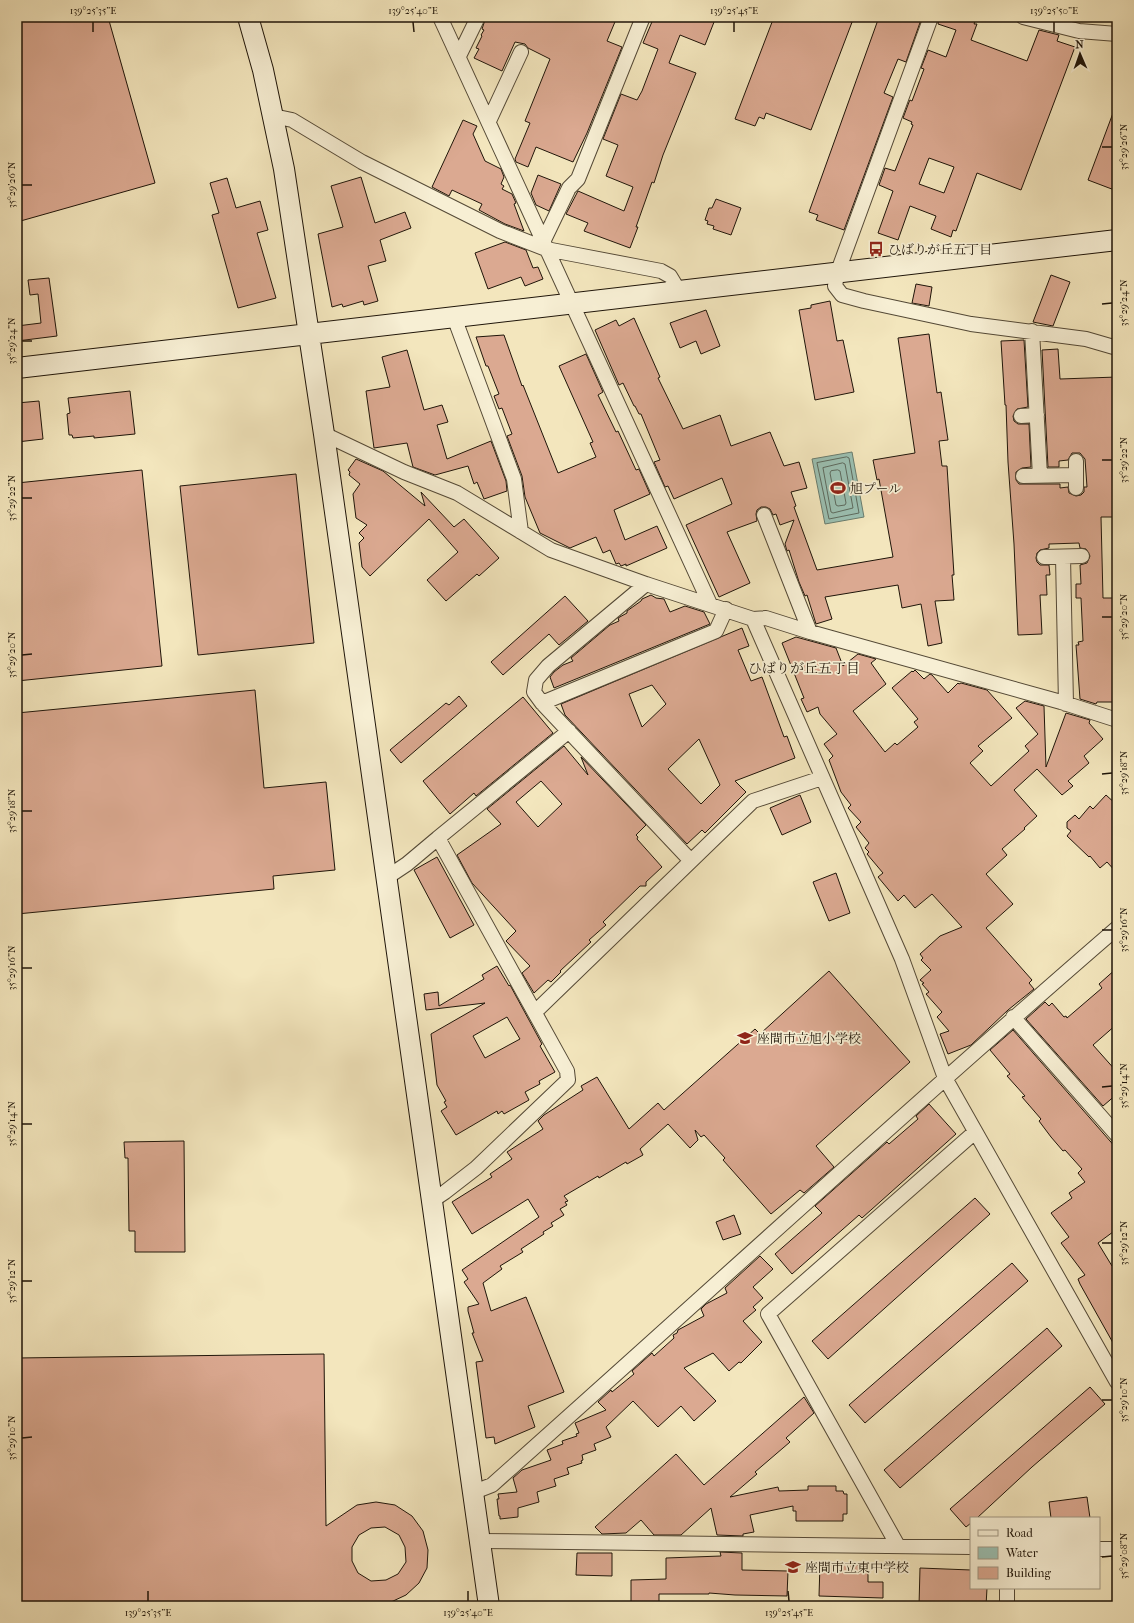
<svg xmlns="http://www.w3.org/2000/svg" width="1134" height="1623" font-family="'IM FELL French Canon','Noto Serif JP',serif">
  <rect width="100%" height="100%" fill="#f3e6bd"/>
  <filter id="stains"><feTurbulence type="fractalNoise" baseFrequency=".005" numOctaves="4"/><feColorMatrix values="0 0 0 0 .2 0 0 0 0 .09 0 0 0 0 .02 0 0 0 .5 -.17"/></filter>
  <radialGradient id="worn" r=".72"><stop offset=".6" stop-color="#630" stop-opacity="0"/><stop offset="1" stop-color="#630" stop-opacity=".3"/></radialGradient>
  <path fill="#9bc0b2" stroke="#697c6e" d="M852 452 864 517 825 524 812 459Z"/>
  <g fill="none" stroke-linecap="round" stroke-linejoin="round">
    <path stroke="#5d6a5e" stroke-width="1" d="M847 457 849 458 859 513 829 519 817 463Z
      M843 463 845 464 853 508 833 513 831 512 823 468Z
      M838 470 840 471 846 503 845 505 838 506 836 505 830 473 831 471Z"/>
  </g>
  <path fill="#dba991" stroke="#1f1509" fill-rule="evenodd" d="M17 17H108L155 183 17 222Z
    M486 17H617L607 41 622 47 587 133 573 162 536 147 528 167 516 162 515 159 530 123 525 121 550 59 528 48 525 44 515 42 502 71 474 58 479 49 476 48 482 36 481 35 484 30 482 29Z
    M654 17H716L705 45 680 35 669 63 696 73 663 155 654 183 652 182 636 227H638L630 248 584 231 588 223 566 214 578 191 624 211 633 187 606 176 618 145 603 139 621 94 637 100 642 91 658 49 643 43Z
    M774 17H854L811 130 766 113 764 119 759 117 755 126 735 119Z
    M879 17H922L906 62 898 59 884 93 893 97 844 230 816 220 818 215 809 212Z
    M939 17H977L974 24H977L971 40 1027 61 1039 30 1059 35 1057 41 1075 47 1021 190 977 173 956 231 953 230 951 237 931 229 936 216 910 206 898 240 878 233 893 191 879 185 885 168 895 171 913 125 911 124 912 122 903 118 909 102 910 100 912 101 924 69 921 68 928 50 946 57 956 30 938 24ZM929 158 954 167 944 193 919 184Z
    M1116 105 1117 106V191L1088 180Z
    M463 120 477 126 473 134 485 161 501 169 504 177 501 184 504 186 502 189 512 194 516 203 514 204 524 231 505 224 479 210 482 204 452 190 449 196 432 187Z
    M538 175 561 184 549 211 536 205 531 193Z
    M361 177 375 223 405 212 411 228 380 240 386 261 368 266 378 301 364 305 363 301 343 307 342 304 332 307 318 234 343 227 331 186Z
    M227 178 236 208 260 201 268 230 257 233 276 298 238 308 212 215 219 213 210 183Z
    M716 199 741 208 731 235 713 229 714 226 707 224 708 221 705 220 709 208H712Z
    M505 242 526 250 533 268 538 267 543 279 525 286 521 277 488 289 475 253Z
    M1051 275 1070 282 1053 326 1033 322Z
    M49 278 57 336 17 341V326L41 323 38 294 30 295 28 280Z
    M916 284 932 287 929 306 912 303Z
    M830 301 837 341 843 340 854 392 815 400 799 310 811 308V305Z
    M706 310 720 346 701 354 696 341 680 348 670 323Z
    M634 318 660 377 658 378 683 429 720 415 731 446 770 432 784 466 799 462 807 488 791 492 796 506 794 507 798 518 817 570 893 557 879 479 877 480 873 460 915 453 898 338 929 334 937 393 941 392 948 440 939 441 942 466H947L954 575H952L954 600 935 601 942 643 928 646 921 604 902 608 898 585 825 597 832 619 816 624 807 595 805 596 799 582 789 550 787 551 785 544 794 520 780 525 776 514 773 515 770 509 766 507H761L757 510 756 514 757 521 727 532 750 583 719 597 686 525 732 504 722 478 674 499 668 486 665 487 654 462 660 460 641 414H639L635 406H634L623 383 619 385 595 330 616 320 619 326Z
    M504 335 522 386 523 385 558 473 596 457 590 443 593 442 559 366 586 354 603 392 598 395 616 432 618 431 636 470 639 469 650 494 614 510 625 540 657 526 667 548 626 566V564L621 566 619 563 616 564 610 550 603 553 596 537 570 548 540 533 525 497 522 476 507 436 512 434 502 408 499 409 494 396 499 394 488 366H486L476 337Z
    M1024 340 1028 407 1017 409 1013 416 1014 421 1018 424H1029L1031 467 1022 468 1016 472V480L1019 484H1060V488L1068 487 1069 493 1076 496 1081 495 1084 492V487H1087L1085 459 1080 453H1072L1068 460 1059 461V467H1048L1042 350 1058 349 1060 379 1117 377V517H1101L1103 598H1117V702H1097L1096 704 1080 699 1076 645H1079L1078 642 1083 641 1081 598H1076V584H1081L1080 565 1087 563 1090 556 1086 549 1080 548 1079 543 1049 544V548L1040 550 1037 553 1036 558 1037 562 1040 565H1049L1050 575H1046L1047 595H1040L1042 634 1018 635 1014 544 1008 462 1006 405H1005L1001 341Z
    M407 350 424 410 442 405 448 422 437 425 447 459 491 441 506 481 507 491 484 499 477 482 474 484 468 466 435 475 413 467 407 443 374 448 366 391 390 387 382 357Z
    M130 391 135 434 94 438V436L73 438 72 435H69L67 414 70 413 68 398Z
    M39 401 43 439 17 442V403Z
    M356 459 383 471 425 506 421 492 454 527 464 519 499 558 479 576 477 574 446 601 427 580 458 552 429 519 370 576 362 567 359 543 364 538 359 533 367 525 356 518 353 494 360 484 349 475 350 472 348 470Z
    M142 470 162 666 17 681V483Z
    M296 474 314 643 198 655 180 486Z
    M651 595 656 598 664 599 670 612 685 606 704 612 710 624 554 688 550 677 554 672 563 665 573 661 571 658 610 625 619 621 618 618 627 613V611L641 601 642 599Z
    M565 596 588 621 559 645 549 634 503 675 491 662Z
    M742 628 749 646 738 650 751 681 762 677 784 737 787 736 795 758 735 781 746 792 705 833 702 830 687 844 565 715 561 704ZM652 685 666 704 642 727 629 694ZM699 739 720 785 701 804 668 769Z
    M796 637 836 648 843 666 858 654 876 659 871 663 886 684 853 711 885 752 895 743 897 745 918 727 914 722 918 719 892 688 912 671 913 672 915 670 924 679 930 674 932 675 948 693 958 683 959 684 961 683 987 690 1012 718 978 746 983 751 970 763 991 786 1029 751 1025 746 1038 734 1016 708 1025 701 1044 706 1046 767 1066 713 1090 720 1089 723 1103 739 1084 756 1089 763 1068 781 1073 786 1062 795 1037 769 1014 790 1037 816 1024 828 1025 829 1002 849 1007 855 986 874 1013 904 986 928 1032 980 1029 983 1034 989 1008 1010 971 1045 948 1054 940 1034 949 1031 937 1017 942 1012 926 994 929 992 922 984 924 983 920 980 931 970 921 960 923 958 920 954 940 936 962 927 932 894 915 908 904 895 898 901 878 877 883 873 867 854 869 852 865 848 869 843 856 827 861 822 848 808 851 805 841 792 829 760 833 756 824 744 837 734 820 714 818 707 807 712 801 699 804 698 782 643Z
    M255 690 264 788 326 782 335 870 273 876 274 889 17 914V713Z
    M459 696 467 706 401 763 390 750 446 703 449 705Z
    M523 697 553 733 476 796 474 793 450 814 423 781Z
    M564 746 588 775 581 757 646 825 636 835 638 837 637 839 662 867 646 882V886H640L603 922 606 925 589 940 591 942 560 971 561 972 551 982 548 980 534 993 522 973 530 966 506 941 516 931 472 883 457 855 501 824 487 809ZM541 781 562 804 538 827 516 802Z
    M800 795 811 822 782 835 770 808Z
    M1106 795 1117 805V873L1107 862 1100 868 1090 856 1089 857 1067 836 1071 831 1067 828V822L1075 815 1079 819 1090 806 1093 809Z
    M437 857 474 925 450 938 414 870Z
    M836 873 850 913 829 921 813 882Z
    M497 966 509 986 510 985 542 1044 540 1046 555 1072 539 1081 540 1084 525 1092 529 1100 504 1114 502 1111 498 1114 497 1111 456 1135 441 1111 447 1107 444 1102 446 1101 437 1085 431 1034 485 1003 426 1010 424 994 438 992 439 1006 484 979 482 975ZM507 1017 520 1039 485 1058 473 1036Z
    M1117 968V1024L1093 1045 1117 1072V1094L1103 1106 1026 1019 1045 1002 1049 1006 1052 1003 1064 1017 1066 1016 1067 1018 1102 988 1099 984Z
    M829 971 910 1062 816 1146 834 1167 804 1193 800 1190 771 1214 723 1160 725 1158 704 1135 701 1137 695 1130 698 1140 690 1148 668 1124 640 1149 643 1155 627 1164 626 1162 599 1178 598 1176 564 1196 568 1201 565 1202 567 1205 560 1209 564 1215 551 1223 553 1226 543 1232 544 1234 521 1249 523 1252 500 1266 502 1269 483 1283 491 1311 526 1297 564 1392 528 1406 535 1427 495 1444 494 1437 486 1438 476 1362 483 1361 472 1333H474L468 1311V1307L479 1304 464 1282 468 1279 462 1270 539 1217 528 1199 472 1234 452 1202 492 1177 490 1174 512 1159 507 1152 543 1129 538 1121 544 1115 583 1090 581 1086 597 1077 629 1129 658 1103 664 1110 755 1029 760 1034Z
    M1013 1030 1117 1149V1229L1098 1243 1112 1266 1117 1263V1350L1080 1284 1078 1279 1085 1275 1061 1243 1069 1237 1051 1213 1072 1198 1069 1193 1085 1182 1078 1173 1082 1169 1065 1150 1063 1151 1051 1137 1039 1121 1041 1119 1022 1097 1025 1096 1007 1076 1010 1074 990 1050Z
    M929 1104 956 1134 862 1218 859 1215 792 1274 775 1254 822 1213 815 1206 887 1142 889 1144 918 1119 916 1116Z
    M184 1141 185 1252H135V1231H129L128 1158H125L124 1142Z
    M975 1198 990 1214 828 1359 812 1341Z
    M734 1215 741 1234 723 1240 716 1222Z
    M760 1256 773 1269 753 1287 763 1298 753 1307 756 1310 743 1321 762 1342 741 1363 739 1362 729 1371 713 1353 684 1368 716 1401 694 1421 681 1406 658 1427 633 1401 606 1427 611 1437 594 1444 596 1450 582 1455 583 1460 581 1461 582 1463 567 1468 569 1474 554 1479 556 1486 537 1492 539 1502 518 1508V1517L500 1519V1516H499L497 1499H499L498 1494 517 1492 513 1478 522 1470 551 1460 547 1450 563 1444 562 1441 577 1436 576 1434 579 1433 575 1423 606 1410 598 1402 611 1390 612 1392 634 1374 632 1371 652 1353 654 1356 674 1338 673 1335 677 1333 678 1330 704 1316 701 1309 706 1304 727 1293 725 1288Z
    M1012 1263 1028 1281 865 1423 849 1405Z
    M1047 1328 1062 1346 900 1488 884 1470Z
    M324 1354 326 1526 357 1505 376 1502 395 1505 412 1516 423 1531 428 1550 427 1568 419 1583 406 1595 391 1602 368 1606H17V1358ZM385 1527 399 1535 405 1547 406 1562 398 1574 386 1580 371 1581 358 1573 352 1561V1547L359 1535 371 1528Z
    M1090 1387 1105 1404 1032 1467 977 1518H971V1523L966 1527 950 1509Z
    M804 1397 814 1413 786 1438 790 1442 755 1472 757 1474 730 1497 778 1487 779 1491 808 1490V1486H836V1491H843L844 1494H847V1514H843V1521H796V1511H793V1506L750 1515 754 1532 743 1534V1536L717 1535 711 1508 681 1535H654L641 1520 626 1533 602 1534 595 1527 676 1454 704 1485Z
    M1087 1497 1090 1518H1051L1049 1502Z
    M720 1552 742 1553V1570L788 1571 787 1596 735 1595 709 1593V1594H659V1606H631V1580L666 1579V1558L721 1556Z
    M577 1553H612V1576L576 1575Z
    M820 1564 868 1565V1582H883V1598L819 1596Z
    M920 1568 971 1570V1588H987L986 1606H919Z"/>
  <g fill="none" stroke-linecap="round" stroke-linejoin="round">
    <g stroke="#544936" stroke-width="16">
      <path id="street" d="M440 17 710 604
        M931 17 837 274 835 286 842 295 864 301 971 324 1086 339 1117 348
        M1023 17 1079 31 1117 34
        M459 56 478 17
        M273 116 292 120 362 162 500 231 546 249 661 271 670 276 679 291
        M489 121 521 52
        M543 242 569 188 578 179 643 17
        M454 317 514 479 521 532
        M1032 331 1040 476
        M1021 416 1037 415
        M324 434 404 472 457 493 551 550 646 584 753 619 902 959 945 1078 1117 1382
        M1076 461V488
        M1023 476 1076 475
        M764 515 810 632
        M1044 557 1082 556
        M1063 557 1066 704
        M646 584 548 666 536 680 534 692 542 703 691 861
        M753 619 766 618 810 632 1061 702 1117 720
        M542 703 716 631 726 609
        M386 878 407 864 438 838
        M535 1012 753 801 822 778
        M1013 1017 1117 1135
        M433 1200 445 1192 476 1168 568 1080 567 1071 438 838 569 731
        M474 1492 492 1485C701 1299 906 1110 1117 928
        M480 1541 971 1547
        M898 1546 768 1314 975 1132
        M1099 1549H1117
        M1007 1588V1606"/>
    </g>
    <g stroke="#1f1509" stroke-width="22">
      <path id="secondary" d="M248 17 263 70 284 169 324 434 489 1606
        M17 368C384 324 751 284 1117 240"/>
    </g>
    <use href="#street" stroke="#f7efd4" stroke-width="14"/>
    <use href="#secondary" stroke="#f7efd4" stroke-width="20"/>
  </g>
  <path fill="none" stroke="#1f1509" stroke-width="1.5" d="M93 22V32M413 22 414 32M734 22V32M1054 22V32M1102 147H1112M22 185H32M1102 304 1112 303M22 341H32M1102 460H1112M22 498H32M1102 617H1112M22 655 32 654M1102 774 1112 773M22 811H32M1102 930H1112M22 968H32M1102 1087 1112 1086M22 1124H32M1102 1243H1112M22 1281H32M1102 1400H1112M22 1438 32 1437M1102 1557 1112 1556M148 1591V1601M468 1591V1601M788 1591 789 1601"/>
  <defs>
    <g id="bus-bare" transform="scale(1.2)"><path d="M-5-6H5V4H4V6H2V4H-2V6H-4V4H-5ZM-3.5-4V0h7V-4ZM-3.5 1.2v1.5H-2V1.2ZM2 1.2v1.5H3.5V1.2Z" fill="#8f2418" stroke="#f7efd4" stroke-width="2.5" paint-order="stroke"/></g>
    <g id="stadium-bare" transform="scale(1.2)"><path d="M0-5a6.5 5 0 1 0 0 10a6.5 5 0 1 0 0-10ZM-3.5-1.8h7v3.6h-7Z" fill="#8f2418" stroke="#f7efd4" stroke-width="2.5" paint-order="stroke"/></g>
    <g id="school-bare" transform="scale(1.2)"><path d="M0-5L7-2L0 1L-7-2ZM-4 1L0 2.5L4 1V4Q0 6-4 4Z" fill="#8f2418" stroke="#f7efd4" stroke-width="2.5" paint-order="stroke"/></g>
  </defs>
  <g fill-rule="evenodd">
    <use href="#bus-bare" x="876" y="249"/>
    <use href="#stadium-bare" x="838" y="488"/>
    <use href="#school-bare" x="745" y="1038"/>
    <use href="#school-bare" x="793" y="1567"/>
  </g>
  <g text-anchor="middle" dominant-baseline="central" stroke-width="3.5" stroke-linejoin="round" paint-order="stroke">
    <g font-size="13" fill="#1f1509" stroke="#f7efd4" text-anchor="start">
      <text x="888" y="249">ひばりが丘五丁目</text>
      <text x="850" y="488">旭プール</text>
      <text x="757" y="1038">座間市立旭小学校</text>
      <text x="805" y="1567">座間市立東中学校</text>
    </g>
    <g font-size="14" fill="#1f1509" stroke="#f7efd4">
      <text x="804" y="668">ひばりが丘五丁目</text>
    </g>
  </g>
  <rect width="1134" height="1623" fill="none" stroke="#f3e6bd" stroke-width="44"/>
  <rect x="970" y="1517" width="130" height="72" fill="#f7efd4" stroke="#a19883"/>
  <rect x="978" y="1530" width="20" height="6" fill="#f7efd4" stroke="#a19883"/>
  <text x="1006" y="1537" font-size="12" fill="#1f1509">Road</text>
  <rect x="978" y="1547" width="20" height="12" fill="#9bc0b2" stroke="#a19883"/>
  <text x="1006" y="1557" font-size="12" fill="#1f1509">Water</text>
  <rect x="978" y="1567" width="20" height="12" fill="#dba991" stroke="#a19883"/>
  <text x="1006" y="1577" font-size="12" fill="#1f1509">Building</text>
  <g transform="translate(1080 54) rotate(358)" stroke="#f7efd4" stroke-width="3" paint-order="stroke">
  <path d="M0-3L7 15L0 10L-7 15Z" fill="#1f1509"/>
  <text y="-6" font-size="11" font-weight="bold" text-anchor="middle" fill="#1f1509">N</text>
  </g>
  <rect x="22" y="22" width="1090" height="1579" fill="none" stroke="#1f1509" stroke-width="1.5"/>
  <g font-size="10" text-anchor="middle" fill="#1f1509">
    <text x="93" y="14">139°25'35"E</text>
    <text x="413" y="14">139°25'40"E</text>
    <text x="734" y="14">139°25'45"E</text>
    <text x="1054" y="14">139°25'50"E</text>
    <text transform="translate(1123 147) rotate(-90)" y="4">35°29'26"N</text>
    <text transform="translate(11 185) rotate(-90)" y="4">35°29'26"N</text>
    <text transform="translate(1123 303) rotate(-90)" y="4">35°29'24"N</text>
    <text transform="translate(11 341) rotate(-90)" y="4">35°29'24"N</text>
    <text transform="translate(1123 460) rotate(-90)" y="4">35°29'22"N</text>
    <text transform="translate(11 498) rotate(-90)" y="4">35°29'22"N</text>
    <text transform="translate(1123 617) rotate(-90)" y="4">35°29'20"N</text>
    <text transform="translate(11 655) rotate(-90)" y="4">35°29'20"N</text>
    <text transform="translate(1123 773) rotate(-90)" y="4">35°29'18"N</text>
    <text transform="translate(11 811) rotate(-90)" y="4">35°29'18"N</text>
    <text transform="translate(1123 930) rotate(-90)" y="4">35°29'16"N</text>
    <text transform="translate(11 968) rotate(-90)" y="4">35°29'16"N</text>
    <text transform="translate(1123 1086) rotate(-90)" y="4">35°29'14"N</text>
    <text transform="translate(11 1124) rotate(-90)" y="4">35°29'14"N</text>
    <text transform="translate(1123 1243) rotate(-90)" y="4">35°29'12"N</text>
    <text transform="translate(11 1281) rotate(-90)" y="4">35°29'12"N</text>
    <text transform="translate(1123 1400) rotate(-90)" y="4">35°29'10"N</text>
    <text transform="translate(11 1438) rotate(-90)" y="4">35°29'10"N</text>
    <text transform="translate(1123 1556) rotate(-90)" y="4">35°29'08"N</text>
    <text x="148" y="1616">139°25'35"E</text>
    <text x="468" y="1616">139°25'40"E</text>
    <text x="789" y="1616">139°25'45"E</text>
  </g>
  <rect width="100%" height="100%" filter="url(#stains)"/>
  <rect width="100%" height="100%" fill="url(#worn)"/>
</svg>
